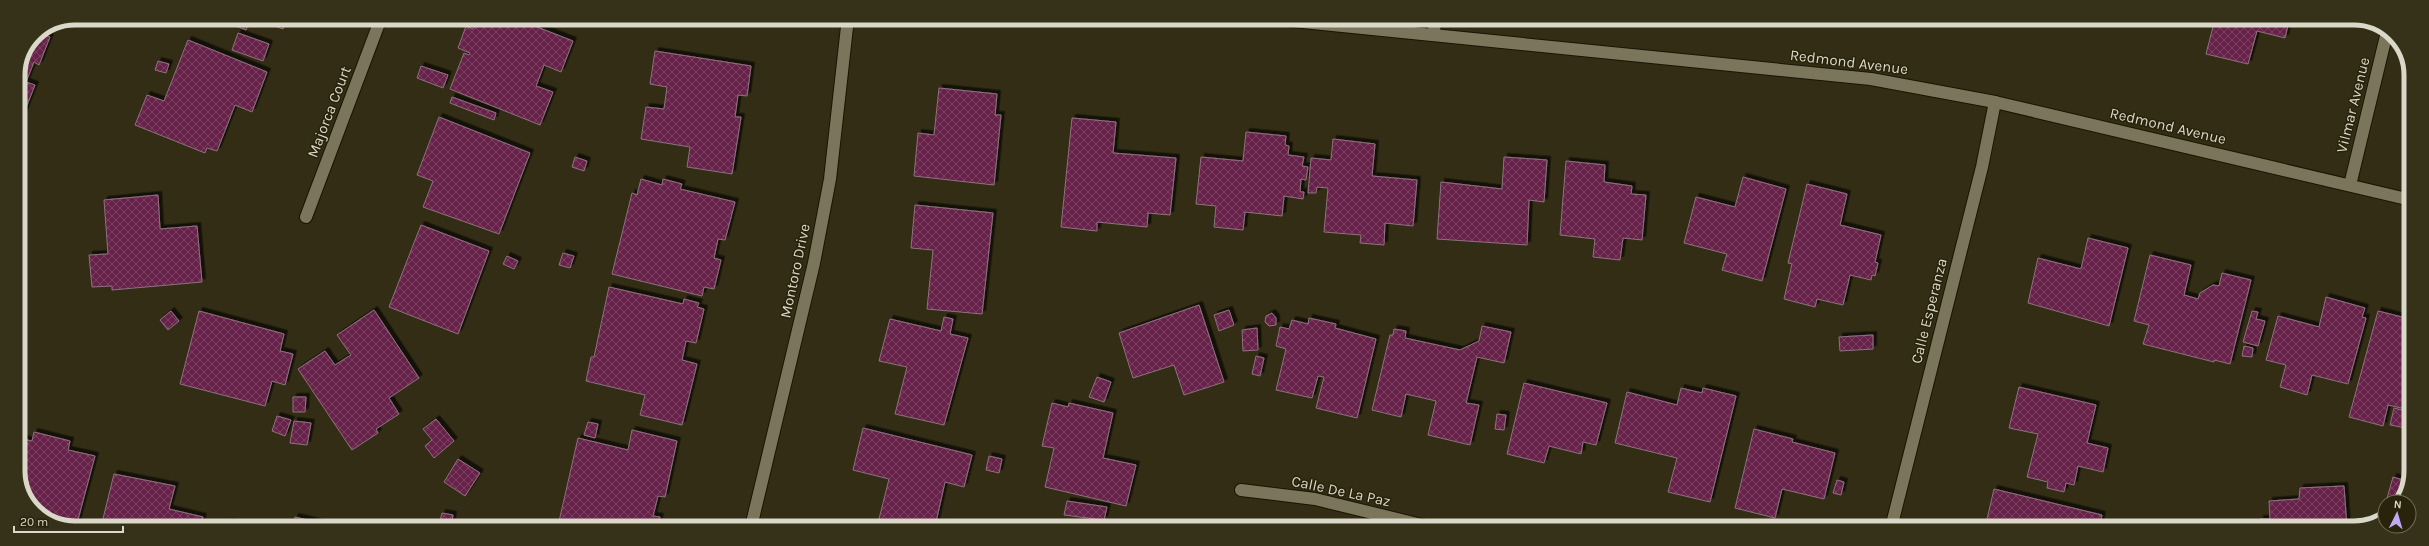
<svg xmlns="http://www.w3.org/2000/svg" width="2429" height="546" font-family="Karla,sans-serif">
  <defs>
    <pattern id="building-cross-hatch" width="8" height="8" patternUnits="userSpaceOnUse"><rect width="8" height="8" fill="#662049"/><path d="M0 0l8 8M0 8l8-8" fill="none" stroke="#7b4062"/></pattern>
    <filter id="shadow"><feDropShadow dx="3.5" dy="-3.5" stdDeviation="0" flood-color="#0009"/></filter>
  </defs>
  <rect width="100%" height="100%" fill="#322d14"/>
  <path fill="url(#building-cross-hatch)" stroke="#8e7280" filter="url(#shadow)" d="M158 18H178L175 26Z
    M215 18H251L246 30Z
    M255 18H287L283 29Z
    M477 18H514L573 41 561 72 544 65 536 86 553 92 540 125 450 89 464 53 469 55 470 53 458 48 466 26 473 29Z
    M2215 19H2293L2289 21 2285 38 2257 31 2248 64 2206 54Z
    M38 33 50 37 39 65 34 62 26 82 35 85 18 128V74L35 34Z
    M238 33 269 44 263 61 232 50Z
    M188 40 267 72 252 112 235 105 217 151 207 148 205 153 135 125 147 95 164 101Z
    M655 51 751 66 747 96 738 95 735 117H741L732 174 687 167 690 147 641 139 646 107 664 109 667 87 650 84Z
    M158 61 169 64 166 73 155 70Z
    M421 66 448 75 443 88 417 78Z
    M939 88 997 94 995 115H1001L994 185 914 176 918 133 934 135Z
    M452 97 496 113 494 120 450 103Z
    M439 117 530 153 499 234 423 207 433 181 417 175Z
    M1072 118 1116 122 1113 153 1176 158 1170 215 1148 213 1147 227 1097 222V231L1061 227Z
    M1246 132 1286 136 1285 145 1289 146 1288 155 1304 157 1302 166 1308 167 1306 180 1301 179 1300 192H1304L1303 199 1284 196 1282 216 1245 212 1243 230 1214 227 1216 206 1196 204 1201 157 1243 161Z
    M1333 139 1375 144 1372 176 1417 180 1413 226 1385 223 1384 245 1360 243 1361 235 1324 232 1328 188 1317 187 1316 193H1308L1311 158 1331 160Z
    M575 157 587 161 584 171 572 167Z
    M1504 157 1547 160 1544 202 1529 200 1527 245 1437 239 1441 182 1502 189Z
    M1566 161 1605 165 1604 182 1632 186 1631 194 1646 195 1642 240 1623 238 1620 260 1593 257 1595 239 1560 235Z
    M1743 177 1786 189 1762 281 1722 270 1727 254 1684 243 1696 197 1735 207Z
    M641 179 662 185 663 179 682 184 680 189 735 202 725 240 718 239 714 258 721 260 714 289 704 287 702 296 612 274 632 193 637 195Z
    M1807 184 1847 194 1840 225 1881 235 1875 262 1878 263 1875 276 1872 275 1871 280 1850 275 1843 305 1817 299 1815 307 1784 299 1792 264 1788 263Z
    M158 195 160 229 197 226 202 282 112 290V286L92 287 89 255 108 254 104 200Z
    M915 205 993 213 982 314 927 309 933 250 911 248Z
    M421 225 489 251 458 334 389 307Z
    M2088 238 2128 248 2109 326 2028 303 2038 258 2081 269Z
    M563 253 574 256 570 268 559 265Z
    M2150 255 2191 265 2184 295 2198 299 2200 293 2213 285 2219 286 2222 273 2251 280 2230 364 2214 360V362L2143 344 2149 325 2134 321Z
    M507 256 518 261 514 269 503 264Z
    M609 287 683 304 684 299 699 303 697 307 704 309 696 343 686 341 682 360 697 364 682 425 640 415 645 395 586 381 591 357H594Z
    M2326 297 2365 308 2362 317 2366 318 2348 384 2312 375 2307 395 2280 387 2286 365 2266 360 2278 316 2319 327Z
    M1199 305 1224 382 1184 395 1174 365 1133 378 1119 333Z
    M374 310 419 378 389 398 399 414 376 429 378 433 352 450 298 369 325 351 335 365 351 355 337 335Z
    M1229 310 1234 325 1219 331 1214 315Z
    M171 311 179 321 168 330 160 320Z
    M199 311 284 334 280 351 293 354 285 385 272 381 265 406 180 384Z
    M2252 311 2258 312 2256 319 2265 321 2258 346 2243 342Z
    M2378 311 2410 319V410L2388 405 2383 426 2349 417Z
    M1272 313 1276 318V325L1269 326 1265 322 1266 316Z
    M944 317 953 319 950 334 968 338 944 425 895 414 907 367 879 361 890 319 941 331Z
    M1309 318 1336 324 1335 328 1376 339 1357 418 1316 408 1324 377 1318 376 1312 398 1276 390 1286 349 1276 346 1280 327 1289 329 1292 320 1308 324Z
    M1482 326 1511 332 1504 363 1477 357 1466 403 1479 405 1470 445 1428 435 1436 401 1406 394 1401 417 1372 410 1390 335H1393L1394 329 1406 331 1405 338 1460 350 1479 341Z
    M1257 328 1258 350 1243 351 1242 330Z
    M1873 335V349L1840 351 1839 337Z
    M2244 346 2253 348 2252 357 2242 356Z
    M1256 356 1264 358 1260 376 1252 374Z
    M1097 377 1111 382 1104 402 1089 397Z
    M1524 383 1607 403 1596 445 1583 442 1581 454 1549 446 1544 463 1507 454Z
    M2019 387 2096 405 2087 443 2108 448 2103 472 2078 466 2074 485 2066 483 2064 492 2047 488 2048 482 2027 477 2038 434 2009 428Z
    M1681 388 1702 393 1703 388 1736 396 1710 502 1668 492 1677 458 1615 443 1627 392 1677 405Z
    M293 397H306L305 412H293Z
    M1052 403 1068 407 1069 403 1113 413 1103 458 1136 465 1126 506 1045 487 1054 448 1042 446Z
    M2394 408 2410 412 2406 428 2390 425Z
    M1497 414 1506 415 1504 430 1495 429Z
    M277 416 291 420 285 436 272 431Z
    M436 419 454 441 434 458 425 446 432 440 423 429Z
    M294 421 311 423 307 445 290 443Z
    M588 422 598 424 595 438 584 435Z
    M863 428 972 455 964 487 945 482 936 522 959 527H877L889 479 853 470Z
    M1754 429 1793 439 1792 442 1835 453 1824 499 1782 489 1775 518 1735 508Z
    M632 430 677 441 665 497 658 496 653 516 660 517 657 527 558 526 578 438 628 450Z
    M34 432 70 441 68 450 95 456 76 527H64L32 509 18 479V438L32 441Z
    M989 456 1002 459 999 473 986 470Z
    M458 459 480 473 465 496 444 482Z
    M114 474 175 486 169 509 203 517 200 527H101Z
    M2393 477 2410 482 2399 502H2386Z
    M1837 480 1844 482 1841 495 1833 493Z
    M2344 486 2347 528H2260V519H2270L2269 501 2299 499 2300 488Z
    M1994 489 2102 515 2099 528H1985Z
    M1067 501 1107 507 1104 520 1064 515Z
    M442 513 453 515 451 527 439 525Z
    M295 517 329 525 328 527H292Z
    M229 522 246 527 247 524 259 527H228Z"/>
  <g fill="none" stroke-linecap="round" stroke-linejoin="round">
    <g stroke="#1a1500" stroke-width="14">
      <path id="street" d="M1434 33 1435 19
        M2350 185 2387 32
        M306 217 381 18
        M1241 490 1315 499 1434 528
        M751 527 814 263 830 179 848 18
        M1891 528 1982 167 1995 102"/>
    </g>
    <g stroke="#1a1500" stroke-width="14">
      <path id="secondary" d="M1273 19 1871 79 1995 102 2411 200"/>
    </g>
    <use href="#street" stroke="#7b765b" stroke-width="12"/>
    <use href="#secondary" stroke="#7b765b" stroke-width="12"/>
  </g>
  <g text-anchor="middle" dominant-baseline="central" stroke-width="3" stroke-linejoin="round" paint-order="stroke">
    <g font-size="15" fill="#dad8c9" stroke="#28230a">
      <text transform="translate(1849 62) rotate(7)">Redmond Avenue</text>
      <text transform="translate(2353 105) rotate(-76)">Vilmar Avenue</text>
      <text transform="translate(329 112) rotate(-69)">Majorca Court</text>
      <text transform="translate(2168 126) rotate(13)">Redmond Avenue</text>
      <text transform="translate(795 271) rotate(-78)">Montoro Drive</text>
      <text transform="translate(1929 311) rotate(-76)">Calle Esperanza</text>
      <text transform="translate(1341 491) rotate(12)">Calle De La Paz</text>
    </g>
  </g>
  <path d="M0 0H2429V546H0ZM75 25H2354A50 50 0 0 1 2404 75V471A50 50 0 0 1 2354 521H75A50 50 0 0 1 25 471V75A50 50 0 0 1 75 25Z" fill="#363119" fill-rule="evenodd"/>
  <path fill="none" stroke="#dad8c9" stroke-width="5" d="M75 25H2354A50 50 0 0 1 2404 75V471A50 50 0 0 1 2354 521H75A50 50 0 0 1 25 471V75A50 50 0 0 1 75 25Z"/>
  <g transform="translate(2397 514) rotate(5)"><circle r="19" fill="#28230a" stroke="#6f6b56"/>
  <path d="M0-3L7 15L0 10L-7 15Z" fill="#c1a8f3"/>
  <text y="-6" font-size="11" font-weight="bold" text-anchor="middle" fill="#dad8c9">N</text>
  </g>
  <path d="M14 526v6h109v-6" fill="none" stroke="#dad8c9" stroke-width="2"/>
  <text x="20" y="526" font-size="12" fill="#dad8c9" stroke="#28230a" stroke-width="3" paint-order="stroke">20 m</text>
</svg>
